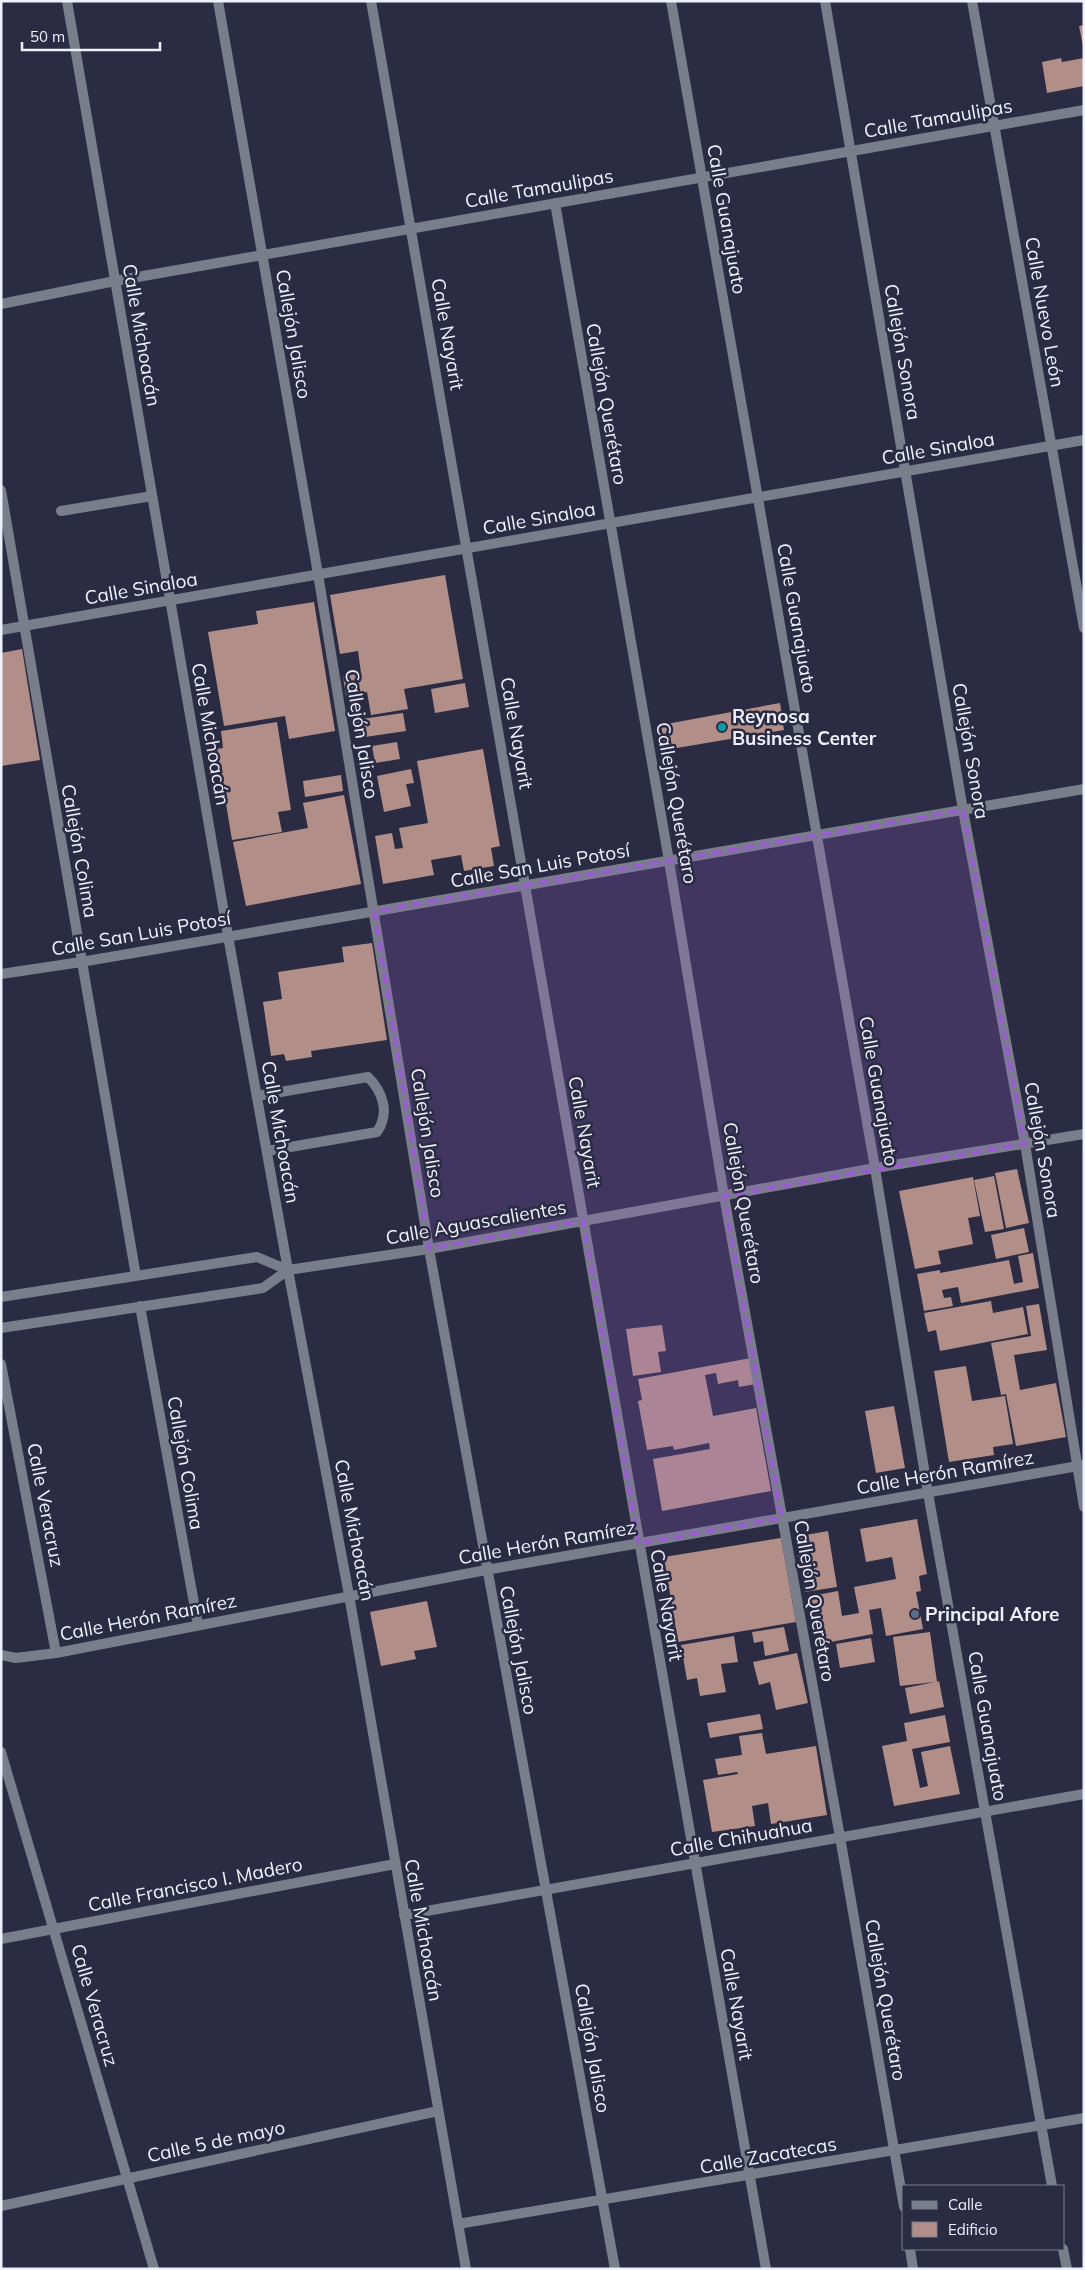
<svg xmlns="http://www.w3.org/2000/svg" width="1085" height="2270" font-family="Mulish,sans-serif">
  <rect width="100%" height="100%" fill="#2b2c44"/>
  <path fill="#b18f88" d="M1084 25V46H1083L1079 26Z
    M1061 58 1062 62 1084 58V86L1047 93 1042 62Z
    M445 575 463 679 404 689 408 709 371 715 367 692 346 696 343 676 361 673 358 651 340 654 330 595Z
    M314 602 335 731 289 739 285 716 224 726 208 632 258 624 256 611Z
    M22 649 40 760 1 766V653Z
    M465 683 469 707 435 713 431 689Z
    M780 703 784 730 665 750 661 725Z
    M403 713 406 731 358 738 355 720Z
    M277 722 291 810 278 812 282 832 232 840 217 749 223 748 221 731Z
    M397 742 400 759 375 763 372 746Z
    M483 749 500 846 491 848 494 866 464 871 461 855 431 860 434 875 383 884 375 836 392 833 395 849 403 848 399 828 428 823 417 761Z
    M411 769 414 783 406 784 411 806 384 812 377 776Z
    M341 775 343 791 305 797 303 781Z
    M344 795 361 884 246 906 233 842 308 828 303 803Z
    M372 943 387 1040 311 1051 312 1057 286 1061 284 1054 271 1056 263 1002 282 999 278 972 344 962 342 947Z
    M1017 1169 1029 1223 1006 1228 995 1173Z
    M994 1176 1004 1229 985 1232 974 1180Z
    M973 1177 980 1216 968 1218 973 1244 938 1251 941 1264 915 1269 899 1191Z
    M1024 1228 1029 1252 996 1259 991 1235Z
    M1033 1253 1039 1288 961 1303 958 1287 942 1290 944 1298 951 1297 953 1306 924 1311 917 1274 940 1270V1273L1009 1260 1014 1284 1023 1282 1018 1256Z
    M991 1301 993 1313 1023 1307 1028 1334 940 1351 936 1330 928 1332 924 1313Z
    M1039 1304 1047 1350 1014 1355 1020 1390 1056 1383 1066 1437 1016 1446 1006 1394 1001 1395 991 1343 1031 1336 1026 1306Z
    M662 1325 666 1351 658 1352 661 1372 633 1376 626 1329Z
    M751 1358 756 1384 739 1387 738 1380 718 1384 716 1373 705 1375 713 1416 756 1408 771 1491 662 1511 653 1459 710 1449 709 1443 674 1450 673 1446 647 1450 638 1401 642 1400 638 1379Z
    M966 1366 972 1401 1005 1396 1013 1444 993 1447 994 1455 949 1462 934 1371Z
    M894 1406 905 1468 876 1473 865 1411Z
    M917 1519 927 1574 919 1576 921 1591 916 1592 923 1629 886 1636 881 1608 869 1610 873 1634 820 1644 811 1596 838 1591 842 1616 859 1613 854 1587 896 1579 892 1557 866 1562 860 1529Z
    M828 1531 837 1587 805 1592 795 1537Z
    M781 1538 796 1622 678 1642 664 1557Z
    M427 1601 437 1647 414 1651 416 1659 381 1666 370 1612Z
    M784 1627 789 1651 765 1656 763 1641 754 1643 752 1632Z
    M930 1632 937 1682 939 1681 944 1707 910 1714 905 1688 935 1682 900 1686 893 1637Z
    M734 1636 738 1662 721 1664 726 1692 700 1696 697 1678 687 1680 681 1645Z
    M871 1638 875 1662 840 1668 836 1644Z
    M797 1653 808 1703 776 1710 770 1682 759 1685 753 1662Z
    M760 1714 763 1729 710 1738 707 1723Z
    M945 1715 950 1742 912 1749 920 1788 928 1786 921 1752 950 1746 960 1794 894 1806 882 1746 907 1741 904 1723Z
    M762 1733 766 1754 816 1746 827 1815 771 1824 768 1803 752 1806 755 1826 712 1832 703 1780 738 1774 737 1772 718 1775 715 1759 742 1755 739 1736Z"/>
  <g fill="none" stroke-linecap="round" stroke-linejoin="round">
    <path stroke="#7a7e8a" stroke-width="10" d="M61 511 152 496
      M257 1096 368 1077C383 1092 390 1113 377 1132L267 1151"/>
    <path stroke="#7a7e8a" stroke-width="10" d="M67 1 228 936 288 1270 349 1595 466 2269
      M218 1 318 574 429 1249 615 2269
      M371 1 766 2269
      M671 1 875 1168 928 1493 1052 2186
      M825 1 963 810 1025 1144 1084 1507
      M972 1 1084 628
      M555 203 669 861 724 1196 840 1837 904 2207
      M1 304 115 281 1084 110
      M1 490 136 1276
      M1 630 1084 440
      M1 974 81 962 1084 789
      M1 1297 257 1257 288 1270
      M140 1306 198 1625
      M1 1328 263 1288 288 1270 429 1249 875 1168 1084 1134
      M1 1364 56 1653
      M1 1752 154 2269
      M404 1915 1084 1794
      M1 1939 395 1864
      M1 2206 438 2111
      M458 2224 1084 2118
      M910 2249 913 2269
      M1063 2249 1067 2269"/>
    <path stroke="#7a7e8a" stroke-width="10" d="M1 1655 16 1658 56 1653 486 1570 1084 1465"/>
  </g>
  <path fill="#985dce" fill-opacity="0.2" stroke="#985dce" stroke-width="4" stroke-dasharray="10 6" stroke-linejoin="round" d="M963 810 1025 1144 724 1196 782 1518 638 1544 583 1221 429 1249 374 911Z"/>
  <circle fill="#0f9aa8" stroke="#2b2c44" stroke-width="2" cx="722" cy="727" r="5"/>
  <circle fill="#5c6f8a" stroke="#2b2c44" stroke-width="2" cx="915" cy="1614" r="5"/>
  <g text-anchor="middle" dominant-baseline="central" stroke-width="5" stroke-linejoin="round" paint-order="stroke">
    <g font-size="19" fill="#eef0fc" stroke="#2b2c44">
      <text transform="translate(938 118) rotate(-10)">Calle Tamaulipas</text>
      <text transform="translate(539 188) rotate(-10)">Calle Tamaulipas</text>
      <text transform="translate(727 219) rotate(80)">Calle Guanajuato</text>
      <text transform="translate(1045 312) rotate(80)">Calle Nuevo León</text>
      <text transform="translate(294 334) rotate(80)">Callejón Jalisco</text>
      <text transform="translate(448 334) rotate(80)">Calle Nayarit</text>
      <text transform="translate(142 335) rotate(80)">Calle Michoacán</text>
      <text transform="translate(903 352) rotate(80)">Callejón Sonora</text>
      <text transform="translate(607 404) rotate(80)">Callejón Querétaro</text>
      <text transform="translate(938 448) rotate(-10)">Calle Sinaloa</text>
      <text transform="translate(539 518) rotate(-10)">Calle Sinaloa</text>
      <text transform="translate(141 588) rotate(-10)">Calle Sinaloa</text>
      <text transform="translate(797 618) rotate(80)">Calle Guanajuato</text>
      <text transform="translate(517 733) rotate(80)">Calle Nayarit</text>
      <text transform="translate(211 734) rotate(80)">Calle Michoacán</text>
      <text transform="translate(362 734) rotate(81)">Callejón Jalisco</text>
      <text transform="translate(971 751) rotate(80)">Callejón Sonora</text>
      <text transform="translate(677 803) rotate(80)">Callejón Querétaro</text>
      <text transform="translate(80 851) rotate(80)">Callejón Colima</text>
      <text transform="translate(540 865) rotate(-10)">Calle San Luis Potosí</text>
      <text transform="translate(141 933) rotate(-10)">Calle San Luis Potosí</text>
      <text transform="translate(879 1091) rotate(80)">Calle Guanajuato</text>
      <text transform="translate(281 1132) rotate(80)">Calle Michoacán</text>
      <text transform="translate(585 1132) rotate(80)">Calle Nayarit</text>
      <text transform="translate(428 1133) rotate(81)">Callejón Jalisco</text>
      <text transform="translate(1043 1150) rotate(80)">Callejón Sonora</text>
      <text transform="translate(744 1203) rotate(80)">Callejón Querétaro</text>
      <text transform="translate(476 1222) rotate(-10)">Calle Aguascalientes</text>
      <text transform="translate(186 1463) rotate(80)">Callejón Colima</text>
      <text transform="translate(945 1472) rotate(-10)">Calle Herón Ramírez</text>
      <text transform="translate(46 1505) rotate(79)">Calle Veracruz</text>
      <text transform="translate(355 1530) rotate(79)">Calle Michoacán</text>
      <text transform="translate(547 1542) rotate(-10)">Calle Herón Ramírez</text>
      <text transform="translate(815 1601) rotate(80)">Callejón Querétaro</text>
      <text transform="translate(667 1605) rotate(80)">Calle Nayarit</text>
      <text transform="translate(148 1617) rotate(-11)">Calle Herón Ramírez</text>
      <text transform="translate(519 1650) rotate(79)">Callejón Jalisco</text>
      <text transform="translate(988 1726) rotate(80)">Calle Guanajuato</text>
      <text transform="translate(741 1837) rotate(-10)">Calle Chihuahua</text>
      <text transform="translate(195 1884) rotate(-11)">Calle Francisco I. Madero</text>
      <text transform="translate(424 1930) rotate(80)">Calle Michoacán</text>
      <text transform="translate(886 2000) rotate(80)">Callejón Querétaro</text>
      <text transform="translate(737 2004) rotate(80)">Calle Nayarit</text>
      <text transform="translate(95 2005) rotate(74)">Calle Veracruz</text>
      <text transform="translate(593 2048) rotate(80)">Callejón Jalisco</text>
      <text transform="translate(216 2141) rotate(-12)">Calle 5 de mayo</text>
      <text transform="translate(768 2155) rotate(-10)">Calle Zacatecas</text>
    </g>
    <g font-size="19" font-weight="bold" fill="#eef0fc" stroke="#2b2c44" text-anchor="start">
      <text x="732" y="716">Reynosa<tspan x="732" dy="22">Business Center</tspan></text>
      <text x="925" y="1614">Principal Afore</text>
    </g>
  </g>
  <rect width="1085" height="2270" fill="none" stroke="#eef0fc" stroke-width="5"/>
  <rect x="902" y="2185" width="162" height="65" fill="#2b2c44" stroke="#797a8e"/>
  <rect x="912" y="2201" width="25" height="8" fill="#7a7e8a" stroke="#797a8e"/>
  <text x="948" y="2210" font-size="15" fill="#eef0fc">Calle</text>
  <rect x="912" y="2222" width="25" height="15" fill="#b18f88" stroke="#797a8e"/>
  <text x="948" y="2235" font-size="15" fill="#eef0fc">Edificio</text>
  <path d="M22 42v8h138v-8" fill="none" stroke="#eef0fc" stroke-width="2.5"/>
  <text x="30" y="42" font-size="15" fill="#eef0fc" stroke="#2b2c44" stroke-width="4" paint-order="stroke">50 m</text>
</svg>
